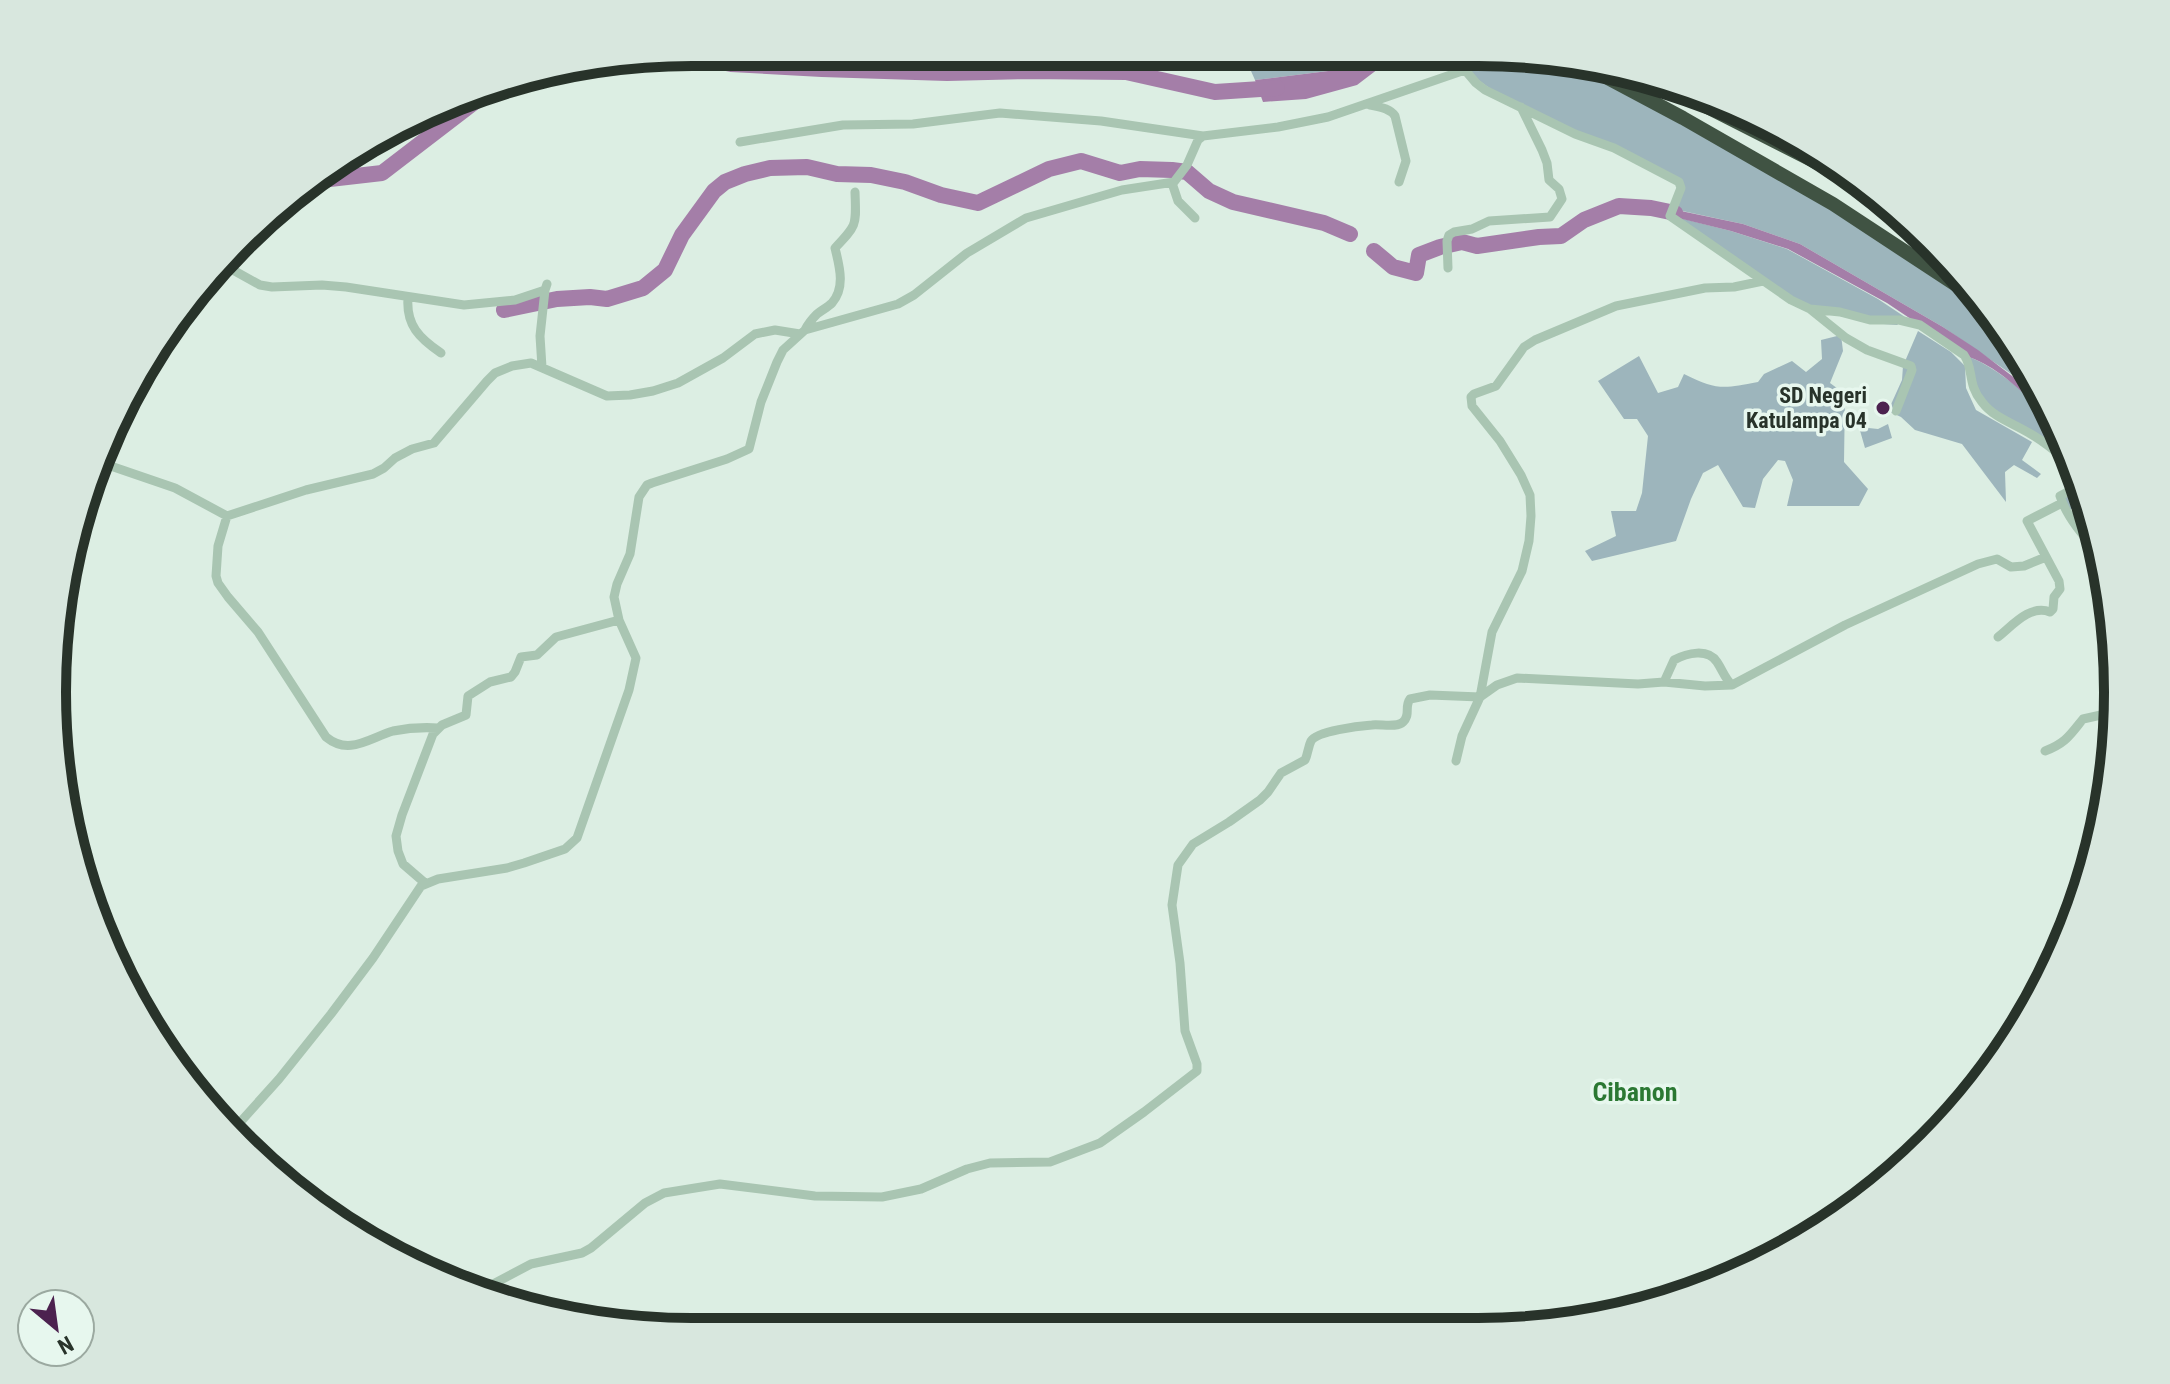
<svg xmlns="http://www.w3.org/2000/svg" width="2170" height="1384" font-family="'Roboto Condensed',sans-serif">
  <rect width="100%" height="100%" fill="#dceee3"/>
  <path fill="#9db5bc" d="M1267 56H1336L1328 71 1255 80 1247 62Z
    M1468 57H1561L1576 61 1694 125 1982 302 2032 372 2046 402 2017 378 1943 327 1800 244 1743 224 1673 209 1679 181 1504 99 1465 70 1475 64Z
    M1672 216 1731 231 1787 249 1878 299 1908 319 1903 320 1897 325 1870 323 1810 309Z
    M1918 331 1951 352 1965 366 1966 388 1976 410 2032 442 2022 460 2041 474 2037 478 2014 465 2005 472 2006 502 1962 444 1915 430 1901 417 1888 411 1902 380 1903 366Z
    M1841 335 1843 351 1830 383 1845 394 1844 462 1868 489 1859 506H1787L1793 480 1785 461 1778 460 1763 479 1755 508 1743 507 1718 465 1703 473 1691 499 1676 541 1592 561 1585 551 1616 536 1611 511H1636L1642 493 1648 436 1637 419H1624L1598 381 1639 356 1658 393 1678 387 1684 374C1717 390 1722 389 1758 382L1764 374 1792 361 1806 372 1822 359 1821 340Z
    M1966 356C1994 364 2044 406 2059 431 2065 441 2070 454 2075 466L1982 402Z
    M1888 424 1892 438 1865 448 1859 427 1878 429Z
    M2084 487 2088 501 2069 510 2063 498Z"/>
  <path fill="#a47ea8" d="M1336 56H1408L1378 69 1357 85 1306 99 1263 102 1255 80 1328 71Z
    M1657 206 1743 224 1800 244 1943 327 1978 350 2046 402 2059 430C2036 404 2000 366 1966 356L1887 303 1788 249 1731 231 1658 213 1655 211Z"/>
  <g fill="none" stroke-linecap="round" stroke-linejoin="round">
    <path stroke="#a47ea8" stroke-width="16" d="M682 54 731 64 822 69 947 73 1026 71 1126 72 1215 92 1277 88
      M317 178 321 180 382 173 498 84
      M1374 251 1393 267 1416 273 1419 255 1440 247 1462 242 1477 246 1539 237 1561 236 1584 220 1619 206 1651 208 1675 213
      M504 310 557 299 590 297 607 299 643 288 665 270 682 235 714 191 725 182 745 174 770 168 807 167 837 174 871 175 905 182 941 195 978 203 1049 169 1081 161 1120 173 1140 169 1172 170 1187 172 1209 191 1233 202 1324 223 1350 234"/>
    <path stroke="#a9c5b2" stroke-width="9" d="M1193 55C1212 58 1239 65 1256 56
      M1465 70 1476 83 1485 90 1575 134 1614 148 1679 182 1681 188 1670 216 1791 300 1810 309 1840 312 1870 320H1899L1920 325 1964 355C1974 369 1967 384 1982 402 1994 418 2013 423 2029 433 2046 442 2061 456 2076 468
      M1370 105C1379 107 1390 108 1395 116L1406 161 1399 182
      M740 142 843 125 913 124 1000 113 1101 121 1203 136
      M1172 183 1178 201 1195 218
      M224 265 260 285 272 287 322 285 346 287 464 305 515 300 545 290 547 284
      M1448 268 1447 241 1449 235 1454 232 1472 229 1489 221 1550 217 1562 199 1559 189 1549 180 1547 163 1542 150 1521 107
      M408 298C406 325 419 338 441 353
      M1810 309 1846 338 1867 350 1911 366 1912 370 1896 411
      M805 330C808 324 812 319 817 314 822 310 828 307 832 303 846 287 839 265 835 248 858 224 856 225 855 192
      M542 367 540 336 545 290
      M99 462 175 488 227 516 306 490 373 474 384 468 395 458 412 449 434 443 487 381 495 373 512 366 531 363 607 396 630 395 653 391 678 383 723 358 755 334 775 330 800 334
      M2083 484 2060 496C2067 518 2085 538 2100 554
      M227 516 218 546 216 576 218 583 228 597 258 632 326 737C349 756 369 738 393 731 408 728 423 727 438 728
      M1998 637C2012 626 2030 604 2050 612L2053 609 2054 597 2060 589 2059 581 2027 521 2062 503
      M1664 682 1674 660C1687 653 1708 648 1717 662 1723 671 1725 679 1732 685
      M2045 751C2066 743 2070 735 2083 719L2101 715 2116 708
      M1456 761 1462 736 1480 697 1492 632 1522 571 1529 541 1531 516 1530 495 1521 475 1500 441 1472 406 1471 397 1474 394 1496 386 1524 347 1535 340 1616 306 1705 288 1734 287 1763 281
      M425 883 403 864 398 851 396 836 402 815 433 734 442 725 466 715 468 696 490 682 511 677 515 672 521 657 537 655 556 637 619 620
      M235 1128 279 1079 331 1014 373 958 421 886 438 879 507 868 524 863 565 849 577 838 629 690 636 658 619 620 614 597 617 584 630 554 639 497 647 485 652 483 727 459 749 449 761 402 777 362 783 350 805 330 898 304 914 295 967 253 1026 218 1122 190 1174 182 1187 165 1198 140 1203 136 1278 127 1328 117 1465 70 1488 57
      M478 1292 531 1264 582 1253 591 1248 645 1203 664 1193 720 1184 815 1196 882 1197 921 1189 967 1169 990 1163 1050 1162 1100 1143 1144 1112 1197 1071V1064L1185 1031 1180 963 1172 905 1178 865 1193 844 1229 822 1260 800 1268 792 1281 773 1305 760C1308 754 1308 747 1311 741 1317 731 1359 726 1372 725 1381 724 1397 728 1403 722 1411 715 1404 707 1410 699L1430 695 1480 697 1497 685 1517 678 1638 684 1664 682 1705 686 1732 685 1845 625 1978 564 1997 559 2011 567 2024 566 2046 557"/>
    <path stroke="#405343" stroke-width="14" d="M1576 61 1683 118 1833 204 1982 302
      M1662 84 1877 193"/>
  </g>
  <circle fill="#4c224f" stroke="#e7f7ee" stroke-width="3" cx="1883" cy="408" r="8"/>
  <g text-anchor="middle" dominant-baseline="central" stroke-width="7" stroke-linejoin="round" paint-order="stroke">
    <g font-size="22" font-weight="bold" fill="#28332a" stroke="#e7f7ee" text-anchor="end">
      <text x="1867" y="395">SD Negeri<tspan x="1867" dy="25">Katulampa 04</tspan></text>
    </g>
    <g font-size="26" font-weight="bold" fill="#2b7833" stroke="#e7f7ee">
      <text x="1635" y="1092">Cibanon</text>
    </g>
  </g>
  <path d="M0 0H2170V1384H0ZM692 66H1478A626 626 0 0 1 2104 692V692A626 626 0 0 1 1478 1318H692A626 626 0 0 1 66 692V692A626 626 0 0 1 692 66Z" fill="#d8e7de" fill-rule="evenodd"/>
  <path fill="none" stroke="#28332a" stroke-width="10" d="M692 66H1478A626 626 0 0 1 2104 692V692A626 626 0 0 1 1478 1318H692A626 626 0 0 1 66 692V692A626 626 0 0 1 692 66Z"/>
  <g transform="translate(56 1328) rotate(151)"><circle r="38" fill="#e7f7ee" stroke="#9ba9a0" stroke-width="2"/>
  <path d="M0-6L14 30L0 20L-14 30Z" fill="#4c224f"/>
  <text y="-12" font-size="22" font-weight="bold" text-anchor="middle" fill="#28332a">N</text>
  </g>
</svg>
